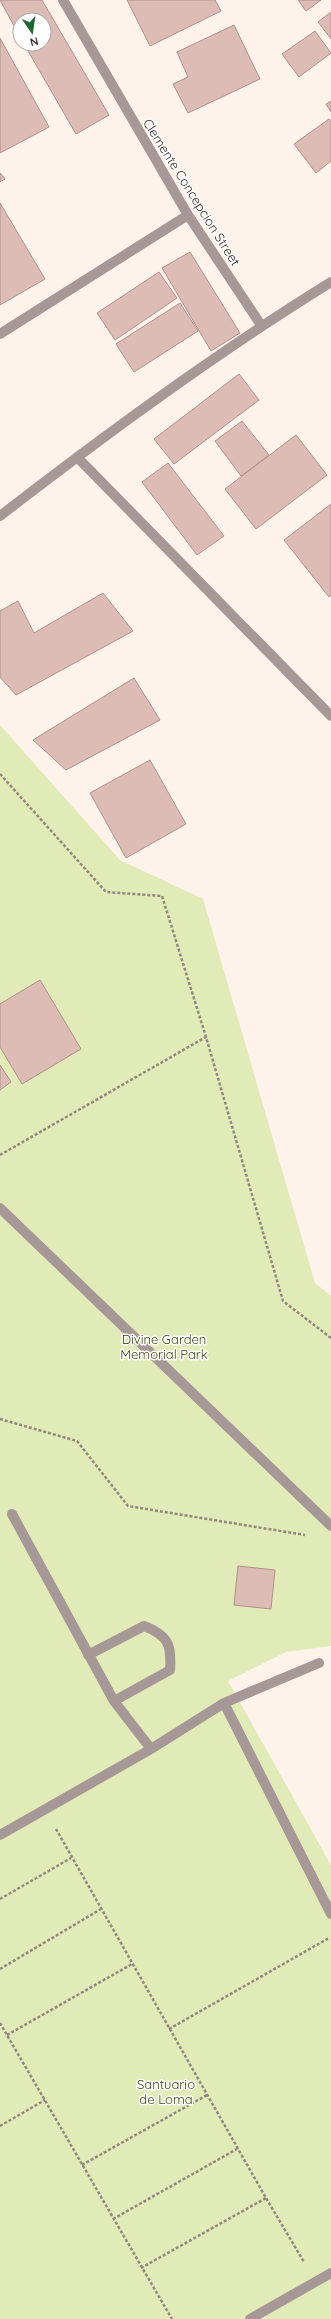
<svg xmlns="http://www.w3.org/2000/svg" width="331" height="2319" font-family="Quicksand,sans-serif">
  <rect width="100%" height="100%" fill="#fef3eb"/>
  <path fill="#e0ebb8" d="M0 725 120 860 203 899 315 1283 331 1296V1646L286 1652 228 1681 331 1865V2319H0Z"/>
  <path fill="#ddbcb6" stroke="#af908a" d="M0 0H42L109 115 76 134 24 44H44V20H20V37Z
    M127 0H215L221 11 150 46Z
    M298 0H321L306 11Z
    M331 12V39L318 22Z
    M234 25 260 79 188 113 173 84 188 77 177 52Z
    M315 31 331 53 299 77 282 54Z
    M0 38 49 127 0 153Z
    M331 101V112L326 104Z
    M329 119 331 122V161L316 173 294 144Z
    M0 173 5 179 0 182Z
    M0 203 45 279 0 305Z
    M190 252 240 333 211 351 162 268Z
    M159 272 177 298 115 340 97 313Z
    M180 303 198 331 134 372 116 344Z
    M239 374 259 400 174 464 154 439Z
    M242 421 269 455 241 476 215 441Z
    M296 435 327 475 256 529 225 489Z
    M168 463 224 536 197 555 142 482Z
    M331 504V595L329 597 284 540Z
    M103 593 133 631 16 695 0 677V611L18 601 34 633Z
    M134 678 160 720 66 770 33 740Z
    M150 760 186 824 126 858 90 793Z
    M40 980 81 1049 22 1084 0 1047V1004Z
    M0 1065 11 1082 0 1090Z
    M238 1566 275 1570 271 1609 234 1605Z"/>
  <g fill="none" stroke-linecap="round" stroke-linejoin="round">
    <path stroke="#928780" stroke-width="2.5" stroke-dasharray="3 2" stroke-linecap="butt" d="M0 774 106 892 162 896 206 1037 283 1301 331 1338
      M0 1155 206 1037
      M0 1419 77 1441 128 1506 305 1535
      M56 1829 266 2198 304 2262
      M0 1899 71 1858
      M0 1969 101 1909
      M0 2023 172 2319
      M169 2029 329 1938
      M7 2035 132 1964
      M0 2126 45 2100
      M82 2165 207 2095
      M113 2219 237 2149
      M141 2268 266 2198"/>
    <path stroke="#a69896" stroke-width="10" d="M63 0 188 215 261 325
      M0 334 188 215
      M77 457 331 716
      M0 516C107 433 216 353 331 282
      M0 1208 331 1526
      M12 1514 114 1701 151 1749
      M88 1655 144 1626C168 1635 172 1645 170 1670L114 1701
      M224 1703 331 1914
      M0 1835 151 1749 224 1703 319 1663
      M250 2319 331 2273"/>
  </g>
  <g text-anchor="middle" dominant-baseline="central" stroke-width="3" stroke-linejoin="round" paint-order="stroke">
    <g font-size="13" fill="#352b24" stroke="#fff">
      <text transform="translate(192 192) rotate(58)">Clemente Concepcion Street</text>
    </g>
    <g font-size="13" fill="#3b430f" stroke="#fff">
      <text x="164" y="1339">Divine Garden<tspan x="164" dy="15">Memorial Park</tspan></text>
      <text x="166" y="2084">Santuario<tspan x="166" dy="15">de Loma</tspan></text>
    </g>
  </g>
  <g transform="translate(32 32) rotate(167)"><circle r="19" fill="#ffffff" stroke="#aeaaa7"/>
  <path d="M0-3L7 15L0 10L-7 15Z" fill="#1e6632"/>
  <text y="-6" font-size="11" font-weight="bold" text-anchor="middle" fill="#352b24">N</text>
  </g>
</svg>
